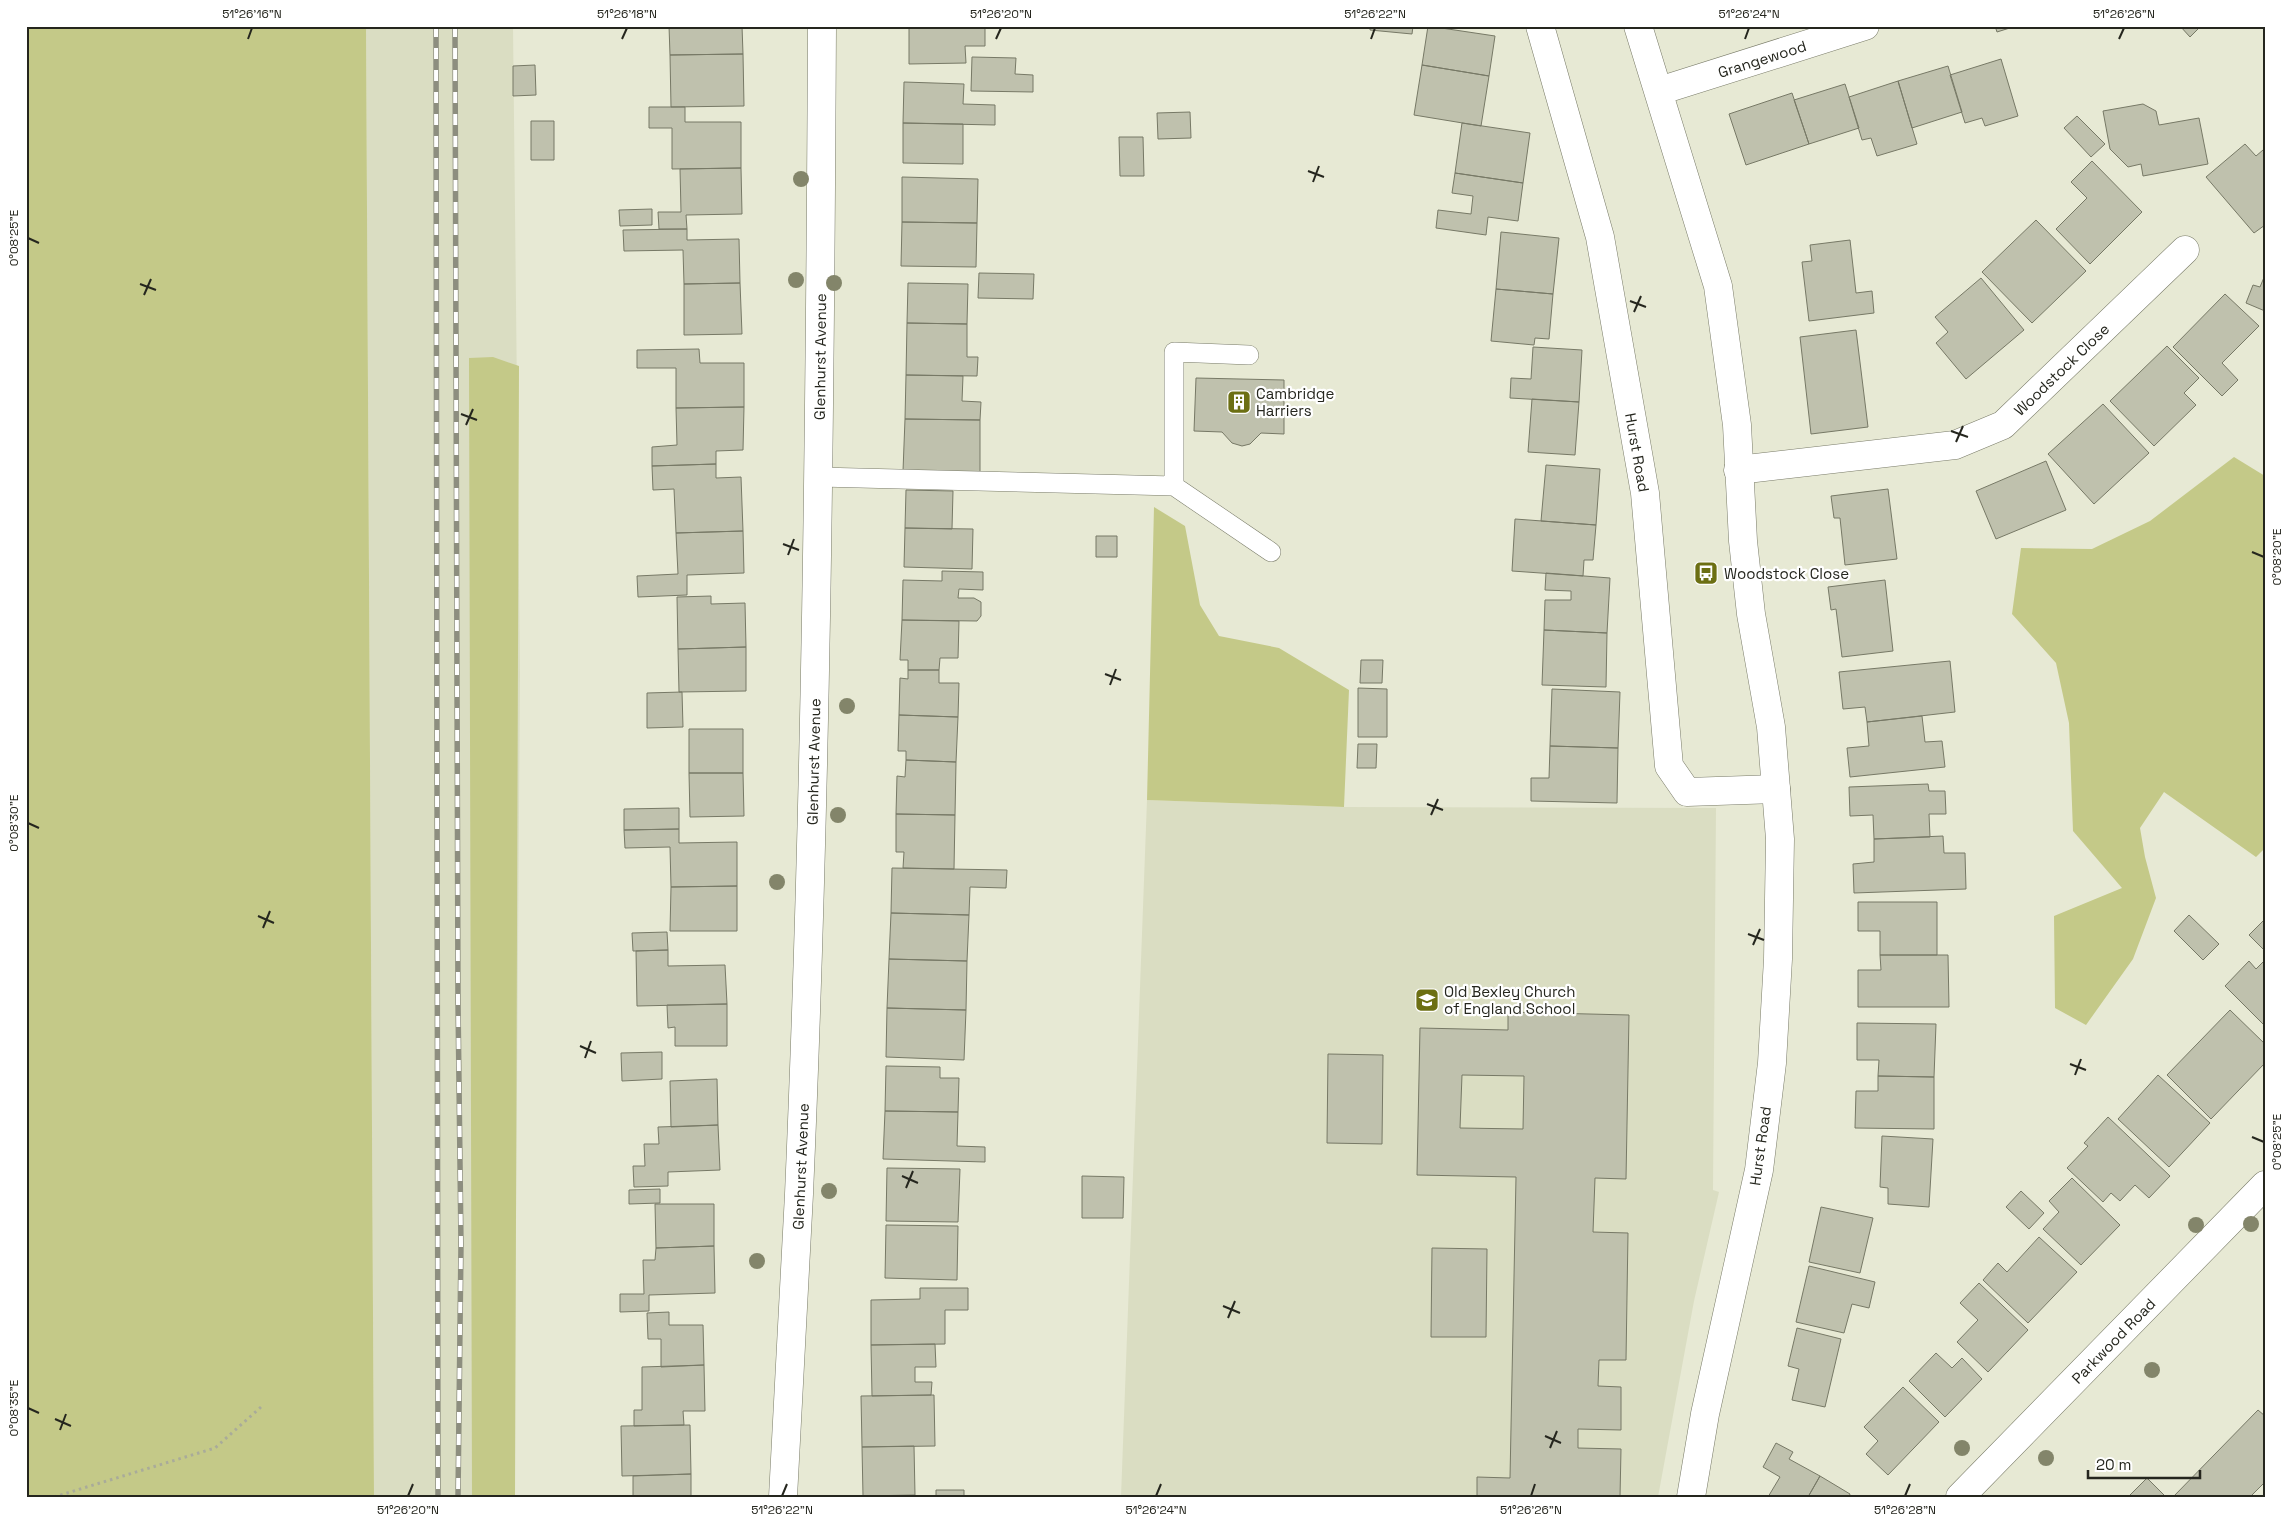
<svg xmlns="http://www.w3.org/2000/svg" width="2291" height="1523" font-family="'Space Grotesk',sans-serif">
  <rect width="100%" height="100%" fill="#e7e9d4"/>
  <path fill="#daddc2" d="M366 26H513L520 674 514 1497H374Z
    M1147 800 1344 807 1716 808 1713 1190 1719 1192 1694 1301 1658 1497H1121Z"/>
  <path fill="#c4c988" d="M26 26H366L374 1497H26Z
    M493 357 519 366 515 1497H472L469 358Z
    M2234 457 2265 476V848L2256 857 2164 792 2140 828 2145 857 2156 898 2133 959 2086 1025 2055 1008 2054 916 2122 888 2073 831 2069 723 2056 663 2012 614 2021 548 2092 549 2150 521Z
    M1154 507 1185 526 1200 605 1219 636 1279 648 1349 690 1344 807 1147 800Z"/>
  <path fill="#bfc1ad" stroke="#777966" fill-rule="evenodd" d="M669 26H742L743 54 670 55Z
    M909 26H985V46H965L966 63 909 64Z
    M1370 26H1413L1412 34 1370 30Z
    M1428 26 1495 36 1489 76 1422 65Z
    M1995 26H2016L1997 32Z
    M2180 26H2201L2190 37Z
    M743 54 744 106 671 107 670 55Z
    M972 57 1016 58 1015 74 1033 75V92L971 91Z
    M2001 59 2018 116 1985 126 1982 118 1965 123 1950 75Z
    M535 65 536 95 513 96V66Z
    M1422 65 1489 76 1481 126 1414 115Z
    M1948 66 1962 112 1912 128 1898 81Z
    M1898 81 1917 144 1877 156 1871 138 1862 140 1849 97Z
    M904 82 964 84 963 104 995 105V125L903 123Z
    M1845 84 1859 128 1809 144 1794 100Z
    M1792 93 1809 144 1746 165 1729 114Z
    M2143 104 2156 111 2159 125 2199 118 2208 164 2143 176 2141 164 2128 167 2110 149 2103 111Z
    M649 107H685V122H741V168L672 169V128H649Z
    M1190 112 1191 138 1158 139 1157 113Z
    M2077 116 2105 144 2091 157 2064 128Z
    M531 121H554V160H531Z
    M903 123 963 124V164L903 163Z
    M1462 123 1530 133 1523 183 1455 173Z
    M1119 137H1143L1144 176H1120Z
    M2245 144 2256 156 2263 150 2265 153V225L2254 233 2206 177Z
    M2092 161 2142 212 2090 264 2056 229 2087 198 2071 182Z
    M741 168 742 214 686 215 687 229H659L658 212H681L680 169Z
    M1455 173 1523 183 1518 221 1488 217 1486 235 1436 228 1438 210 1471 214 1473 196 1452 193Z
    M902 177 978 179 977 223 902 222Z
    M652 209V225L620 226 619 210Z
    M2036 220 2086 271 2032 323 1982 272Z
    M902 222 977 223 976 267 901 266Z
    M687 229V240L739 239 740 283 684 284 683 250 624 251 623 230Z
    M1501 232 1559 238 1553 294 1496 289Z
    M1850 240 1856 293 1872 291 1874 313 1809 321 1802 262 1812 261 1810 245Z
    M979 273 1034 274 1033 299 978 298Z
    M2265 275V311L2246 303 2253 285 2260 287Z
    M1981 278 2024 330 1966 379 1936 343 1948 332 1935 317Z
    M740 283 742 334 684 335V284Z
    M908 283 968 284 967 324 907 323Z
    M1496 289 1553 294 1549 339 1535 338 1534 345 1491 341Z
    M2225 294 2259 326 2222 363 2238 380 2222 396 2173 347Z
    M907 323 967 324V357H978L977 376 906 375Z
    M1856 330 1868 427 1811 434 1800 337Z
    M2167 346 2199 378 2184 393 2196 405 2154 446 2110 401Z
    M1533 347 1582 350 1579 402 1510 398 1511 378 1531 379Z
    M699 349 700 363H744V407L676 408V368H637V350Z
    M906 375 963 376 962 401 981 402 980 420 905 419Z
    M1196 378 1284 380V434L1261 433 1250 444 1242 446 1232 443 1222 432 1194 431Z
    M1532 399 1579 402 1575 455 1528 452Z
    M2103 404 2149 453 2094 504 2048 454Z
    M744 407 743 450 716 451V464L652 466V447L677 445 676 408Z
    M905 419 980 420V472L903 471Z
    M2046 461 2066 510 1996 539 1976 491Z
    M716 464V478L741 477 743 531 676 533 674 489 653 490 652 466Z
    M1546 465 1600 469 1596 525 1541 521Z
    M1888 489 1897 559 1845 565 1840 518H1834L1831 496Z
    M906 490 953 491 952 529 905 528Z
    M1515 519 1596 525 1593 560H1584L1583 576 1512 571Z
    M905 528 973 529 972 569 904 567Z
    M743 531 744 573 687 575V595L638 597 637 576 678 574 676 533Z
    M1096 536H1117V557H1096Z
    M942 571 983 572V590L959 589 958 598H974L981 602V616L977 621 902 620 903 580 942 581Z
    M1546 573 1610 578 1607 633 1544 630 1545 600H1571V591L1545 590Z
    M1885 580 1893 651 1842 657 1836 609 1831 610 1828 587Z
    M711 596V604L745 603 746 647 678 649 677 597Z
    M902 620 959 621 958 658H940L939 670H908V660H900Z
    M1544 630 1607 633 1606 687 1542 685Z
    M746 647V691L679 692 678 649Z
    M1361 660H1383L1382 683H1360Z
    M1950 661 1955 712 1867 722 1865 707 1843 709 1839 672Z
    M908 670H939V683H959L958 717 899 715 900 678 908 679Z
    M1358 688 1387 689V737H1358Z
    M1552 689 1620 692 1618 748 1550 746Z
    M682 692 683 727 647 728V693Z
    M899 715 958 717 956 762 906 760V751H898Z
    M1922 716 1925 742 1942 741 1945 767 1850 777 1847 748 1869 746 1867 722Z
    M689 729H743V773H689Z
    M1358 744H1377L1376 768H1357Z
    M1550 746 1618 748 1617 803 1531 801V778H1549Z
    M906 760 956 762 955 815 896 814 897 776 905 777Z
    M689 773H743L744 816 690 817Z
    M1928 784 1929 791H1945L1946 814H1929L1930 837 1874 839 1873 815 1850 816 1849 787Z
    M679 808V829L624 830V809Z
    M896 814 955 815 954 869 903 868 904 852H896Z
    M679 829V843L737 842V886L671 887 670 847 625 848 624 830Z
    M1943 836 1944 853H1965L1966 889 1854 893 1853 864 1874 862V839Z
    M892 868 1007 870 1006 888 970 887 969 915 891 913Z
    M737 886V931H670L671 887Z
    M1858 902H1937V955H1880V931H1858Z
    M891 913 969 915 967 961 889 959Z
    M2189 915 2219 944 2203 960 2174 931Z
    M2265 919V951L2249 935Z
    M667 932 668 950 633 951 632 933Z
    M668 950V966L725 965 727 1004 637 1006 636 951Z
    M1880 955H1948L1949 1007H1858V970H1881Z
    M889 959 967 961 966 1010 887 1008Z
    M2265 960V1026L2225 986 2249 961 2256 969Z
    M727 1004V1046H675V1027L668 1028 667 1005Z
    M887 1008 966 1010 964 1060 886 1057Z
    M2230 1010 2265 1044V1063L2211 1119 2167 1075Z
    M1508 1012 1629 1015 1626 1179 1595 1178 1593 1232 1628 1233 1626 1360H1599L1598 1386 1621 1387V1430L1578 1429V1448L1621 1449 1620 1497H1477V1477L1510 1478 1516 1177 1417 1175 1420 1028 1508 1030ZM1462 1075 1524 1076 1523 1129 1460 1128Z
    M1857 1023 1936 1024 1934 1077 1878 1076 1879 1060H1857Z
    M662 1052V1079L622 1081 621 1053Z
    M1328 1054 1383 1055 1382 1144 1327 1143Z
    M886 1066 940 1067V1078H959L958 1112 885 1111Z
    M2158 1075 2210 1123 2169 1167 2118 1119Z
    M1878 1076 1934 1077V1129L1855 1128 1856 1091H1878Z
    M717 1079 718 1125 671 1127 670 1081Z
    M885 1111 958 1112 957 1146 985 1147V1162L883 1159Z
    M2108 1117 2170 1176 2149 1198 2135 1185 2120 1201 2111 1193 2103 1202 2067 1168 2088 1146 2084 1143Z
    M718 1125 720 1170 668 1172V1186L634 1187 633 1166H645L644 1144H659L658 1127Z
    M1882 1136 1933 1139 1929 1207 1888 1204V1188L1880 1187Z
    M887 1168 960 1169 958 1222 886 1221Z
    M1082 1176 1124 1177 1123 1218H1082Z
    M2072 1178 2120 1225 2081 1265 2043 1229 2059 1212 2049 1201Z
    M660 1189V1203L629 1204V1190Z
    M2021 1191 2044 1213 2029 1229 2006 1207Z
    M655 1204H714V1246L656 1248Z
    M1821 1207 1873 1218 1860 1273 1809 1262Z
    M886 1225 958 1226 957 1280 885 1278Z
    M2039 1237 2077 1272 2028 1323 1983 1280 1998 1263 2007 1272Z
    M714 1246 715 1293 649 1295V1311L620 1312V1294H644L643 1260H655L656 1248Z
    M1432 1248 1487 1249 1486 1337H1431Z
    M1809 1266 1875 1282 1869 1308 1852 1304 1844 1333 1796 1322Z
    M1979 1283 2028 1330 1988 1372 1957 1342 1978 1320 1960 1303Z
    M920 1288H968V1310H945V1344L871 1345V1300L920 1299Z
    M669 1312V1325H703L704 1365 661 1367V1339H648L647 1313Z
    M1797 1328 1841 1339 1825 1407 1792 1400 1799 1369 1788 1366Z
    M935 1344 936 1367H915V1382H932L931 1395 872 1396 871 1345Z
    M1936 1353 1952 1368 1962 1358 1982 1379 1945 1417 1909 1381Z
    M704 1365 705 1411H683L684 1425 634 1426V1410H642V1367Z
    M1903 1387 1939 1422 1888 1475 1866 1454 1878 1441 1864 1427Z
    M934 1395 935 1446 862 1447 861 1396Z
    M2258 1410 2265 1416V1482L2250 1497H2173Z
    M690 1425 691 1474 622 1476 621 1426Z
    M1776 1443 1793 1452 1789 1459 1820 1476 1808 1497H1768L1780 1477 1763 1467Z
    M914 1446 915 1495 863 1496 862 1447Z
    M691 1474V1497H633V1476Z
    M1820 1476 1850 1494 1849 1497H1808Z
    M2147 1478 2166 1497 2129 1496Z
    M936 1490H964V1497H936Z"/>
  <g fill="none" stroke-linecap="round" stroke-linejoin="round">
    <g stroke="#797b68" stroke-width="20">
      <path id="service" d="M819 477 1174 486 1271 552
        M1174 486V352L1249 355"/>
    </g>
    <g stroke="#797b68" stroke-width="29">
      <g id="minor">
        <path id="s1" d="M1540 26 1600 237 1645 493 1669 766 1687 792 1776 789"/>
        <path id="s2" d="M1659 91 1865 26"/>
        <path id="s3" d="M1738 470 1955 445 2003 425 2185 250"/>
        <path id="s4" d="M783 1497C788 1396 794 1295 799 1194 816 805 820 415 822 26"/>
        <path id="s5" d="M1960 1497 2265 1185"/>
      </g>
    </g>
    <g stroke="#797b68" stroke-width="29">
      <path id="primary" d="M1638 26 1718 286 1737 425 1743 541 1751 614 1771 727 1780 839 1778 959 1772 1063 1759 1170 1705 1414 1691 1497"/>
    </g>
    <path stroke="#a9ab9a" stroke-width="3" stroke-dasharray="2.5 4" stroke-linecap="butt" d="M54 1497 215 1448 261 1407"/>
    <use href="#service" stroke="#fff" stroke-width="19"/>
    <use href="#minor" stroke="#fff" stroke-width="28"/>
    <use href="#primary" stroke="#fff" stroke-width="28"/>
    <g stroke="#8d8e7f" stroke-width="5.5">
      <path id="rail" d="M436 26 438 1497
        M455 26 458 1002 461 1244 458 1497"/>
    </g>
    <use href="#rail" stroke="#fff" stroke-width="4" stroke-dasharray="11" stroke-linecap="butt"/>
  </g>
  <g fill="#83856a">
    <circle cx="801" cy="179" r="8"/>
    <circle cx="796" cy="280" r="8"/>
    <circle cx="834" cy="283" r="8"/>
    <circle cx="847" cy="706" r="8"/>
    <circle cx="838" cy="815" r="8"/>
    <circle cx="777" cy="882" r="8"/>
    <circle cx="829" cy="1191" r="8"/>
    <circle cx="2251" cy="1224" r="8"/>
    <circle cx="2196" cy="1225" r="8"/>
    <circle cx="757" cy="1261" r="8"/>
    <circle cx="2152" cy="1370" r="8"/>
    <circle cx="1962" cy="1448" r="8"/>
    <circle cx="2046" cy="1458" r="8"/>
  </g>
  <path fill="none" stroke="#25261e" stroke-width="2" d="M248 39 252 28M622 39 627 28M996 39 1001 28M1371 39 1375 28M1745 39 1749 28M2119 39 2124 28M1308 171 1324 177M1313 182 1319 166M28 238 39 243M140 284 156 290M144 295 151 279M1630 301 1646 307M1634 312 1641 296M461 414 477 420M466 425 473 409M1951 431 1968 437M1956 442 1963 426M783 544 799 550M2252 552 2264 557M788 555 794 539M1105 674 1121 680M1110 685 1116 669M1427 804 1443 810M1431 815 1438 799M28 823 39 828M258 916 274 923M263 928 270 911M1748 934 1764 940M1753 945 1760 929M580 1046 596 1053M585 1058 591 1041M2070 1064 2086 1070M2075 1075 2081 1059M2252 1137 2264 1142M902 1176 918 1183M906 1188 913 1171M1223 1306 1240 1313M1228 1318 1235 1301M28 1408 39 1413M55 1419 71 1426M60 1430 66 1414M1545 1436 1561 1443M1550 1448 1557 1431M408 1496 413 1484M782 1496 787 1484M1156 1496 1161 1484M1531 1496 1535 1484M1905 1496 1910 1484"/>
  <defs>
    <g id="building-square" transform="scale(1.25)"><rect x="-9" y="-9" width="18" height="18" rx="4" fill="#6c6f13" stroke="#fff"/><path d="M-4-6H4V6H1V3H-1V6H-4ZM-2.5-4.3h1.7v1.8h-1.7ZM.8-4.3h1.7v1.8H.8ZM-2.5-1h1.7V.8h-1.7ZM.8-1h1.7V.8H.8Z" fill="#fff"/></g>
    <g id="bus-square" transform="scale(1.25)"><rect x="-9" y="-9" width="18" height="18" rx="4" fill="#6c6f13" stroke="#fff"/><path d="M-5-6H5V4H4V6H2V4H-2V6H-4V4H-5ZM-3.5-4V0h7V-4ZM-3.5 1.2v1.5H-2V1.2ZM2 1.2v1.5H3.5V1.2Z" fill="#fff"/></g>
    <g id="school-square" transform="scale(1.25)"><rect x="-9" y="-9" width="18" height="18" rx="4" fill="#6c6f13" stroke="#fff"/><path d="M0-5L7-2L0 1L-7-2ZM-4 1L0 2.5L4 1V4Q0 6-4 4Z" fill="#fff"/></g>
  </defs>
  <g fill-rule="evenodd">
    <use href="#building-square" x="1239" y="402"/>
    <use href="#bus-square" x="1706" y="573"/>
    <use href="#school-square" x="1427" y="1000"/>
  </g>
  <g text-anchor="middle" dominant-baseline="central" stroke-width="4.5" stroke-linejoin="round" paint-order="stroke">
    <g font-size="15" fill="#25261e" stroke="#fff">
      <text stroke="none"><textPath href="#s2" startOffset="108">Grangewood</textPath></text>
      <text stroke="none"><textPath href="#s4" startOffset="1141">Glenhurst Avenue</textPath></text>
      <text stroke="none"><textPath href="#s3" startOffset="351">Woodstock Close</textPath></text>
      <text stroke="none"><textPath href="#s1" startOffset="438">Hurst Road</textPath></text>
      <text stroke="none"><textPath href="#s4" startOffset="736">Glenhurst Avenue</textPath></text>
      <text transform="translate(1760 1146) rotate(-82)">Hurst Road</text>
      <text stroke="none"><textPath href="#s4" startOffset="331">Glenhurst Avenue</textPath></text>
      <text stroke="none"><textPath href="#s5" startOffset="219">Parkwood Road</textPath></text>
    </g>
    <g font-size="15" fill="#25261e" stroke="#fff" text-anchor="start">
      <text x="1256" y="393">Cambridge<tspan x="1256" dy="17">Harriers</tspan></text>
      <text x="1724" y="573">Woodstock Close</text>
      <text x="1444" y="991">Old Bexley Church<tspan x="1444" dy="17">of England School</tspan></text>
    </g>
  </g>
  <rect width="2291" height="1523" fill="none" stroke="#ffffff" stroke-width="55"/>
  <path d="M2088 1470v8h112v-8" fill="none" stroke="#25261e" stroke-width="2.5"/>
  <text x="2096" y="1470" font-size="15" fill="#25261e" stroke="#ffffff" stroke-width="4" paint-order="stroke">20 m</text>
  <rect x="28" y="28" width="2236" height="1468" fill="none" stroke="#25261e" stroke-width="2"/>
  <g font-size="12" text-anchor="middle" fill="#25261e">
    <text x="252" y="18">51°26'16"N</text>
    <text x="627" y="18">51°26'18"N</text>
    <text x="1001" y="18">51°26'20"N</text>
    <text x="1375" y="18">51°26'22"N</text>
    <text x="1749" y="18">51°26'24"N</text>
    <text x="2124" y="18">51°26'26"N</text>
    <text transform="translate(14 238) rotate(-90)" y="4">0°08'25"E</text>
    <text transform="translate(2277 557) rotate(-90)" y="4">0°08'20"E</text>
    <text transform="translate(14 823) rotate(-90)" y="4">0°08'30"E</text>
    <text transform="translate(2277 1142) rotate(-90)" y="4">0°08'25"E</text>
    <text transform="translate(14 1408) rotate(-90)" y="4">0°08'35"E</text>
    <text x="408" y="1514">51°26'20"N</text>
    <text x="782" y="1514">51°26'22"N</text>
    <text x="1156" y="1514">51°26'24"N</text>
    <text x="1531" y="1514">51°26'26"N</text>
    <text x="1905" y="1514">51°26'28"N</text>
  </g>
</svg>
